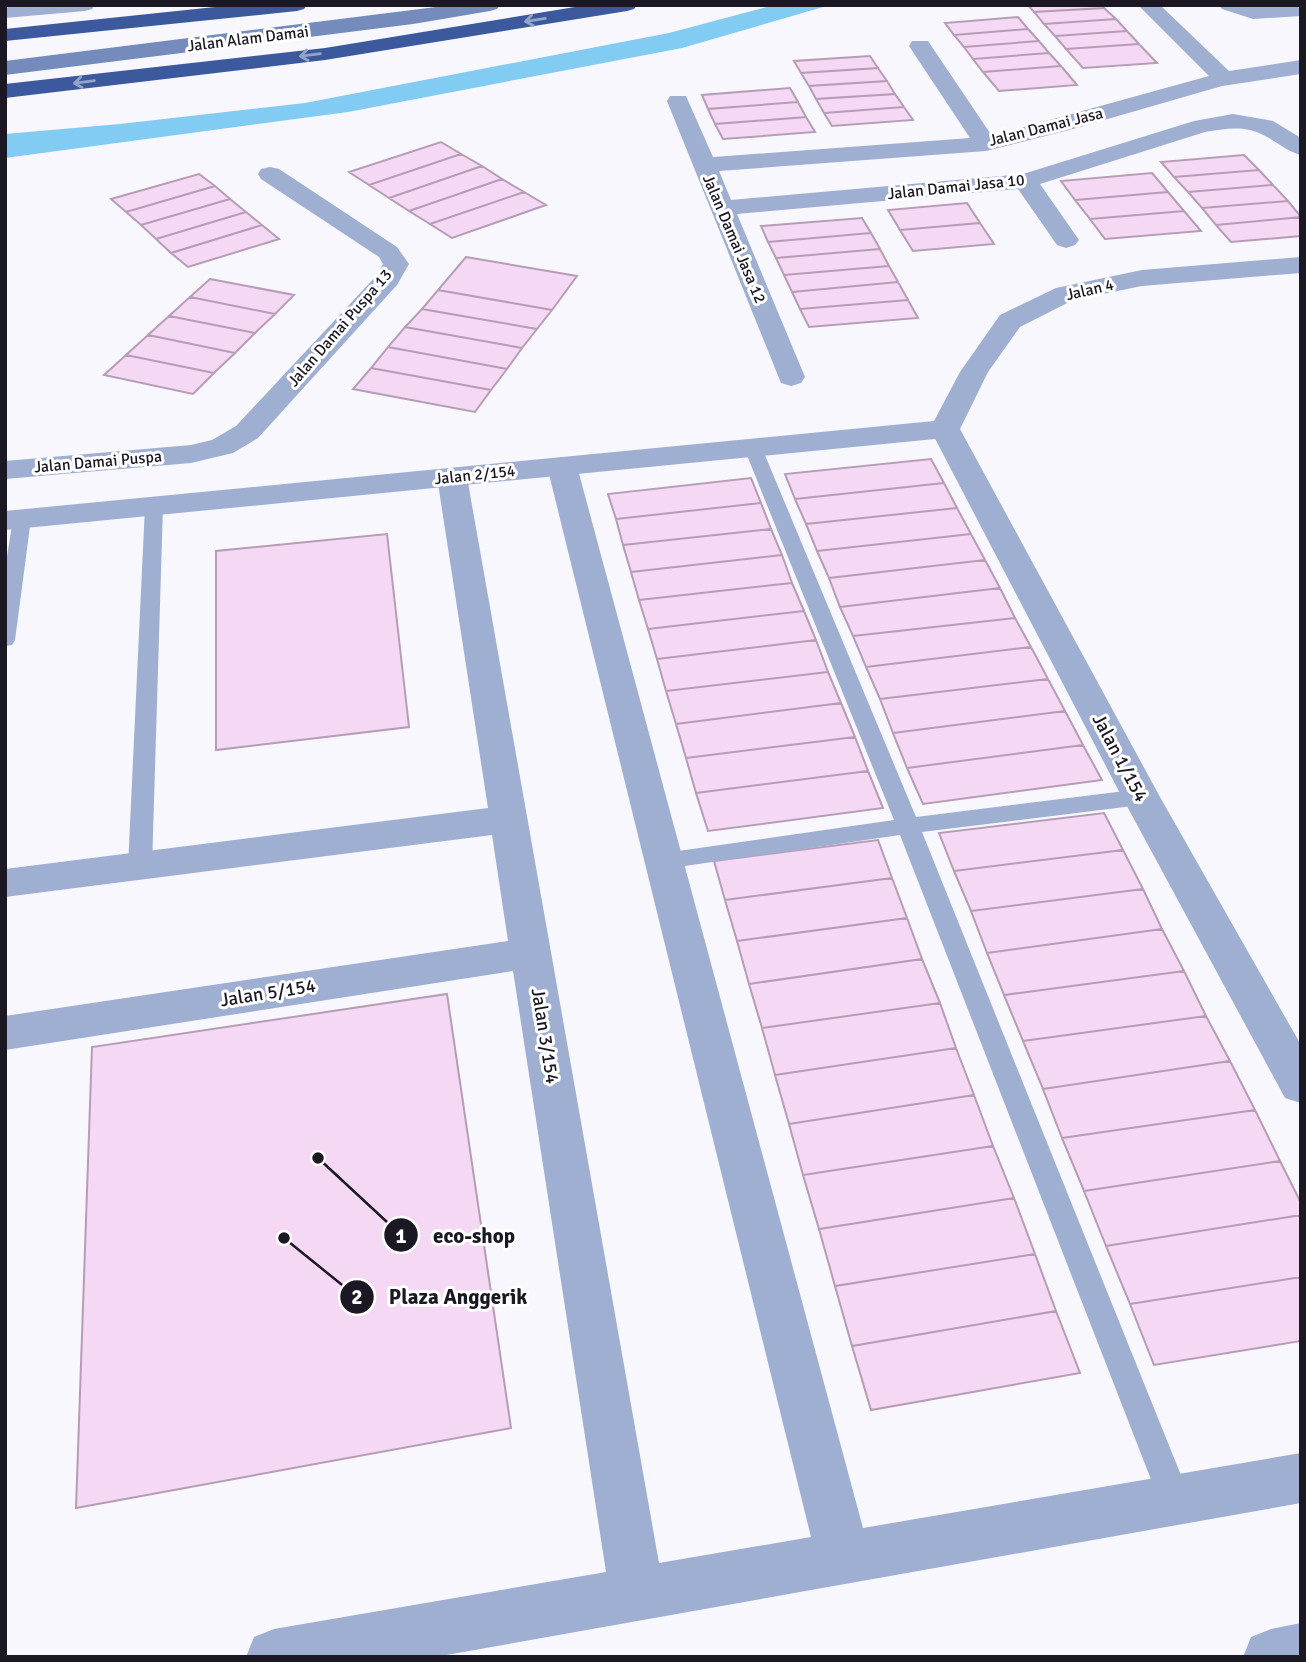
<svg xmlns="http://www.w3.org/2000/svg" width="1306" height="1662" font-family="Signika,sans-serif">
  <rect width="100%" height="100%" fill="#f8f7fe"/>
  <path fill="#82cbf3" d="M774 5H830L682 48 348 112 5 158V134L120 124 305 103 669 33Z"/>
  <path fill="#f5d8f4" stroke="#b79cb6" stroke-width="2" d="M1028 5H1102L1104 8 1034 12Z
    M1104 8 1116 19 1044 24 1034 12Z
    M1018 17 1028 29 954 35 945 23Z
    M1116 19 1127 31 1055 36 1044 24Z
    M1028 29 1039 41 964 47 954 35Z
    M1127 31 1139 44 1066 49 1055 36Z
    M1039 41 1049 53 973 59 964 47Z
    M1139 44 1157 63 1083 68 1066 49Z
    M1049 53 1061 66 983 72 973 59Z
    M870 56 878 68 801 73 794 61Z
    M1061 66 1077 85 999 91 983 72Z
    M878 68 887 81 809 86 801 73Z
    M887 81 895 94 816 99 809 86Z
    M790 88 798 102 708 109 702 95Z
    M895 94 904 107 824 113 816 99Z
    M798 102 806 117 715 124 708 109Z
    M904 107 913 120 832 126 824 113Z
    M806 117 815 132 723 139 715 124Z
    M441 142 461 154 369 185 349 172Z
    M461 154 482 166 389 198 369 185Z
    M1244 155 1259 170 1174 177 1161 162Z
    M482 166 502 179 409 211 389 198Z
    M1259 170 1273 185 1188 192 1174 177Z
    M1152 173 1168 192 1075 200 1061 181Z
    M199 174 215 186 126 212 111 199Z
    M502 179 524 192 430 224 409 211Z
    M1273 185 1288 201 1202 208 1188 192Z
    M215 186 230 199 141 225 126 212Z
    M524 192 546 205 452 238 430 224Z
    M1168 192 1184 211 1090 219 1075 200Z
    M230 199 246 212 156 239 141 225Z
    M1288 201 1301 217 1216 225 1202 208Z
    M967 203 980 223 900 230 888 210Z
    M1184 211 1201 231 1105 239 1090 219Z
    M246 212 262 225 171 253 156 239Z
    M1301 217V236L1231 242 1216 225Z
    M862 218 871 233 768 242 761 226Z
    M980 223 994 244 913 251 900 230Z
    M262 225 279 239 188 267 171 253Z
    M871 233 880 249 776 258 768 242Z
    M880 249 889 266 784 275 776 258Z
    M466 257 577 276 552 310 438 290Z
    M889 266 898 282 792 292 784 275Z
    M210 279 294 295 275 314 190 297Z
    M898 282 908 300 800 309 792 292Z
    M438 290 552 310 537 329 422 309Z
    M190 297 275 314 255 333 169 316Z
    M908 300 918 318 809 327 800 309Z
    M422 309 537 329 522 348 405 327Z
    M169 316 255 333 235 353 148 335Z
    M405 327 522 348 507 369 388 347Z
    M148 335 235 353 214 373 126 355Z
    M388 347 507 369 491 390 371 368Z
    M126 355 214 373 193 394 104 375Z
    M371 368 491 390 475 412 353 389Z
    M931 459 944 483 795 499 785 474Z
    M751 478 761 503 616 519 608 494Z
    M944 483 957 508 806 524 795 499Z
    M761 503 771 529 623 545 616 519Z
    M957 508 971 534 817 551 806 524Z
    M771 529 782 555 631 572 623 545Z
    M387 534 409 727 216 750V551Z
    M971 534 985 560 829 578 817 551Z
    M782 555 792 583 639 600 631 572Z
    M985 560 1000 588 840 607 829 578Z
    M792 583 804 611 648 629 639 600Z
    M1000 588 1015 618 853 636 840 607Z
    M804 611 816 640 657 659 648 629Z
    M1015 618 1031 647 866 667 853 636Z
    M816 640 828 672 666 691 657 659Z
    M1031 647 1048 679 880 699 866 667Z
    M828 672 841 703 676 724 666 691Z
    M1048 679 1065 711 893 733 880 699Z
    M841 703 855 737 686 758 676 724Z
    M1065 711 1083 745 907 768 893 733Z
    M855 737 868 771 696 793 686 758Z
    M1083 745 1102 780 923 804 907 768Z
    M868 771 883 808 708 831 696 793Z
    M1104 813 1123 850 954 871 939 833Z
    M878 840 892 878 725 900 714 861Z
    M1123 850 1143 889 971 911 954 871Z
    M892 878 907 918 737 941 725 900Z
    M1143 889 1162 929 987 953 971 911Z
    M907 918 922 959 749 984 737 941Z
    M1162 929 1184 971 1004 995 987 953Z
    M922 959 940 1003 762 1028 749 984Z
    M1184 971 1206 1016 1023 1041 1004 995Z
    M447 994 511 1428 76 1508 92 1047Z
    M940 1003 956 1048 775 1075 762 1028Z
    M1206 1016 1230 1061 1043 1089 1023 1041Z
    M956 1048 974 1095 789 1124 775 1075Z
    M1230 1061 1255 1110 1062 1138 1043 1089Z
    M974 1095 993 1146 803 1175 789 1124Z
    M1255 1110 1280 1161 1084 1191 1062 1138Z
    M993 1146 1014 1198 819 1229 803 1175Z
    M1280 1161 1301 1203V1215L1106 1246 1084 1191Z
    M1014 1198 1035 1254 835 1286 819 1229Z
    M1301 1215V1277L1130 1304 1106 1246Z
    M1035 1254 1056 1311 852 1346 835 1286Z
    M1301 1277V1341L1154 1365 1130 1304Z
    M1056 1311 1080 1373 871 1410 852 1346Z"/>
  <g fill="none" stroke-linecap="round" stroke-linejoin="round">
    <path fill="#9fafd1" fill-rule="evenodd" d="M753 443 762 448 916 817 1141 789 1149 792 1152 797 1149 802 1141 805 922 832 1191 1500 1186 1511 1175 1515 1164 1511 1159 1500 900 835 664 869 656 867 652 861 656 855 664 853 894 820 744 448Z
      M154 500 163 506 152 867 148 873 140 875 132 873 128 867 145 506Z
      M22 513 31 519 15 640 12 645 5 646V569L13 519Z"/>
    <path fill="#9fafd1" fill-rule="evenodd" d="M95 5 92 9 85 11 5 18V6Z
      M1138 5H1160L1229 71 1301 60V74L1222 86 1073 129 986 151 719 171 731 200 1023 174 1194 121 1233 114 1273 121 1301 138V155C1286 151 1275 140 1261 134 1244 125 1223 129 1205 132L1040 184 1079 240 1075 245 1066 248 1057 245 1018 189 737 214 805 377 801 383 791 386 781 383 667 101 670 96H686L713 157 970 138 909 46 912 41H928L992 136 1209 76Z
      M1219 5H1301V16L1253 19 1222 9Z
      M270 167 279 169 397 247 409 264 397 285 258 438 233 453 191 463 5 479V461L191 445 212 440 236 426 377 275 383 264 379 257 261 179 258 174 261 169Z
      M945 420 956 423 960 429 1160 797 1301 1045V1103L1285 1098 1122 797 930 429 934 423Z
      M562 457 573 460 577 466 863 1528 1301 1453V1503L435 1657H246L254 1637 274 1629 606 1572 513 971 5 1050V1016L508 941 492 835 5 897V869L488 808 437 477 441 470 452 468 463 470 467 477 659 1563 811 1537 547 466 551 460Z
      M1301 1623V1657H1243L1251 1637 1271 1629Z"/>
    <path fill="#9fafd1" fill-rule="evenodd" d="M1301 257V273L1142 286 1073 300 1020 327 988 372 960 429 956 435 945 438 5 530V511L934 421 960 372 1000 315 1056 288 1142 270Z"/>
    <path fill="#748bbc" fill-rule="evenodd" d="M452 5H500L497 9 490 11 413 24 5 75V61Z"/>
    <path fill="#3c599d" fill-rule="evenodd" d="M234 5H307L304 9 297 11 5 41V29Z
      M587 5H637L634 9 627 11 325 60 5 98V84L325 48Z"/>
  </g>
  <defs><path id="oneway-shaft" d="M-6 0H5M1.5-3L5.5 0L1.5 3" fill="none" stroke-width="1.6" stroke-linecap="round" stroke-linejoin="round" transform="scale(1.75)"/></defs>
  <g stroke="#94a4c9">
    <use href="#oneway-shaft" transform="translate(535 20) rotate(171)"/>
    <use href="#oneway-shaft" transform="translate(310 55) rotate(173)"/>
    <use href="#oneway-shaft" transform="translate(84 82) rotate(173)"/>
  </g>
  <g text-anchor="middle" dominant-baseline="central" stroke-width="6" stroke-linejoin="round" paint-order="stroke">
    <g font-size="16" fill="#1b1824" stroke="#fff">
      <text transform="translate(248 39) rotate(-7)">Jalan Alam Damai</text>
      <text transform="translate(1046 127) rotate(-14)">Jalan Damai Jasa</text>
      <text transform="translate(956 187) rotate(-6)">Jalan Damai Jasa 10</text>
      <text transform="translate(734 239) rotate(67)">Jalan Damai Jasa 12</text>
      <text transform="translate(1090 290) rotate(-13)">Jalan 4</text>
      <text transform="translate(340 328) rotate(-49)">Jalan Damai Puspa 13</text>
      <text transform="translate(98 462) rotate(-5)">Jalan Damai Puspa</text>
      <text transform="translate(475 475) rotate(-6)">Jalan 2/154</text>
    </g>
    <g font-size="19" fill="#1b1824" stroke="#fff">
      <text transform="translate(1120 758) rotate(62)">Jalan 1/154</text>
      <text transform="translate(268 993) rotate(-9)">Jalan 5/154</text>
      <text transform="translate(545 1036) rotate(81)">Jalan 3/154</text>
    </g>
  </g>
  <path fill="none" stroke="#1b1824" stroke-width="2.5" d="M318 1158L401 1235M284 1238L357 1297"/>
  <g fill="#1b1824" stroke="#fff" stroke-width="2.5">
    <circle cx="318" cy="1158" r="7"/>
    <circle cx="284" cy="1238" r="7"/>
    <circle cx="401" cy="1235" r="18"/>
    <circle cx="357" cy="1297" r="18"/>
  </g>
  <g font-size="21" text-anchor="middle" font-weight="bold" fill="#fff">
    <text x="401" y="1243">1</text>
    <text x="357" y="1304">2</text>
  </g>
  <g font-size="21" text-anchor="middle" font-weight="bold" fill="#1b1824" stroke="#fff" stroke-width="6" stroke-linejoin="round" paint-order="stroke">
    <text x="474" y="1243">eco-shop</text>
    <text x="458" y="1304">Plaza Anggerik</text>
  </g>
  <rect width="1306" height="1662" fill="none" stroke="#1b1824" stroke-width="14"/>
</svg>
